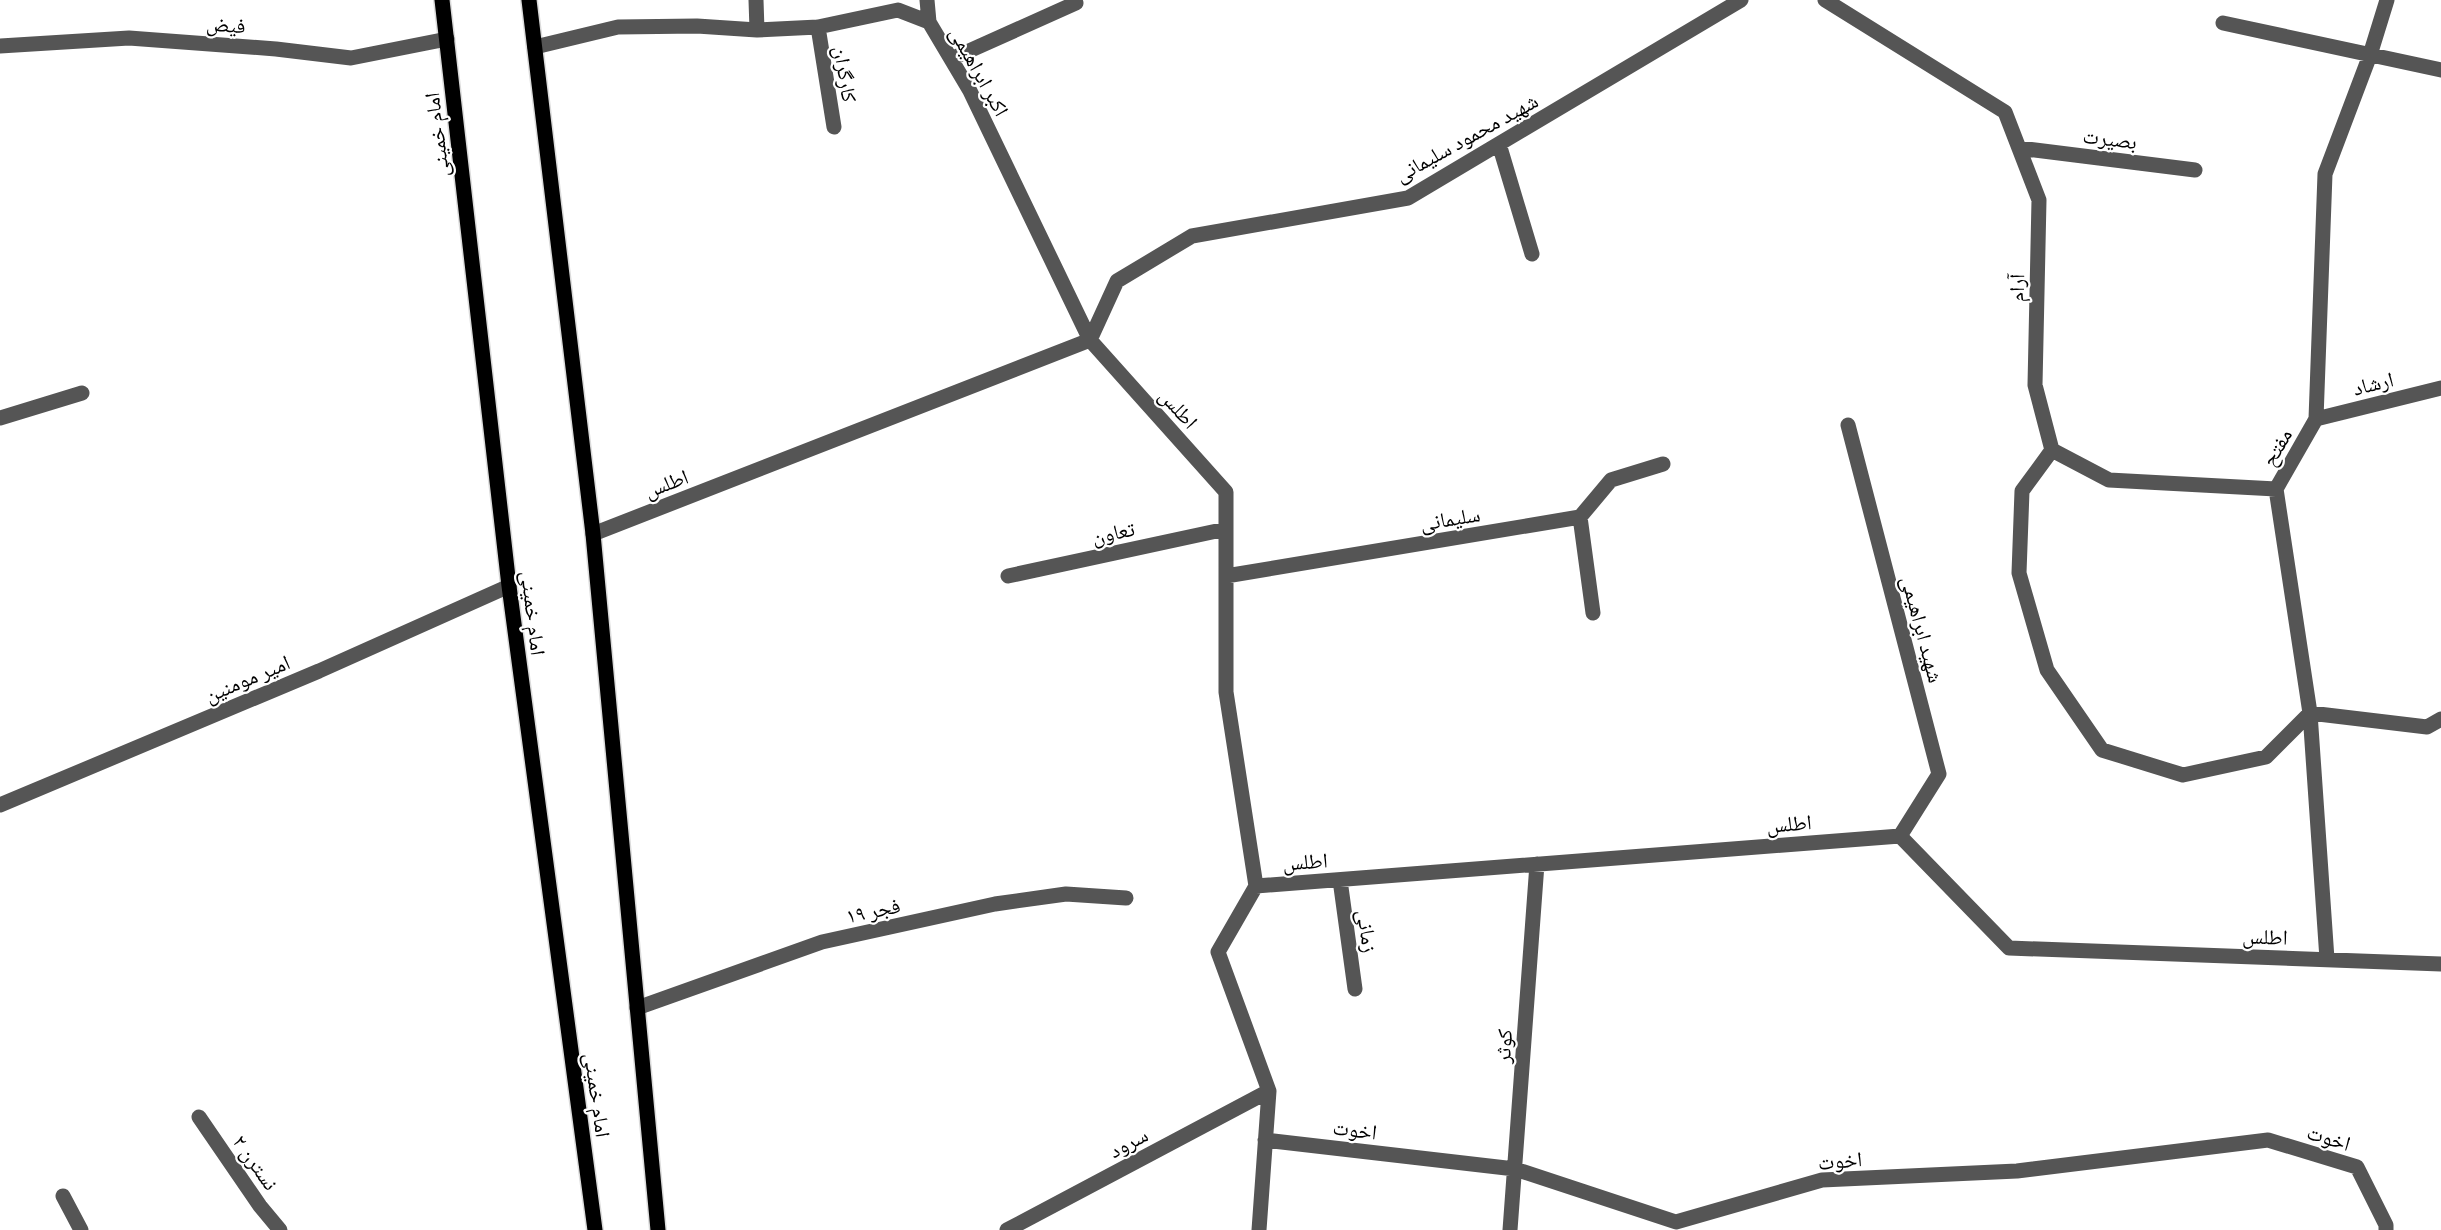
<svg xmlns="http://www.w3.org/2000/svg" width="2441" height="1230" font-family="'Titillium Web','Noto Naskh Arabic',sans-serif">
  <rect width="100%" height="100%" fill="#fff"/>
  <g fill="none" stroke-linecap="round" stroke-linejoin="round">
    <g stroke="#dbdbdb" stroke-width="18">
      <path id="major" d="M442 0 509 586 595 1230
        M529 0 593 534 658 1230"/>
    </g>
    <path stroke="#555" stroke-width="15" d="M756 0 757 30
      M927 0 929 22
      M1825 0 2005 112 2039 200 2035 385 2052 450 2109 480 2276 489
      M2223 23 2441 70
      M818 27 834 127
      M0 46 129 38 276 49 351 58 447 39
      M535 47 618 27 697 26 757 30 818 27 898 10 929 22 970 91 1090 340
      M951 59 1076 3
      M1499 144 1532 254
      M2019 148 2195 170
      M1090 340 1117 281 1192 236 1408 198 1741 0
      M0 418 82 393
      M2316 419 2441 388
      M1848 425 1939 774 1900 836
      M2052 450 2022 491 2019 573 2047 670 2102 750 2183 775 2266 757 2310 713 2427 727 2441 719
      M1580 517 1593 613
      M593 534 1090 340 1226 492V692L1256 886
      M1008 576 1226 529
      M1226 576 1580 517 1611 480 1663 464
      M0 805 319 671 509 586
      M1340 880 1355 989
      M1256 886 1900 836 2009 948 2441 964
      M1256 886 1218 952 1269 1091 1259 1230
      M2327 959 2310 713 2276 489 2316 419 2325 174 2370 55 2387 0
      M637 1008 822 942 995 904 1066 894 1126 898
      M199 1117 260 1206 280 1230
      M1265 1140 1515 1169 1676 1222 1822 1180 2017 1171 2268 1140 2357 1167 2386 1225V1230
      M63 1196 81 1230
      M1007 1230 1269 1091
      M1510 1230 1537 864"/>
    <use href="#major" stroke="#000" stroke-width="15"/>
  </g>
  <g text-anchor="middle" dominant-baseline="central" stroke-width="4.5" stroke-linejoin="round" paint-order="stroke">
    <g font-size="21" fill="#000" stroke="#fff">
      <text transform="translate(226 24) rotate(4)">فیض</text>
      <text transform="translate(980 71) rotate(61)">اکبر ابراهیمی</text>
      <text transform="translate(846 74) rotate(81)">کارگران</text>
      <text transform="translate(436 135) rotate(-97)">امام خمینی</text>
      <text transform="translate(1466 137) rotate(-29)">شهید محمود سلیمانی</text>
      <text transform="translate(2110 138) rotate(7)">بصیرت</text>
      <text transform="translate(2016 288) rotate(-89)">آرام</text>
      <text transform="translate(2373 383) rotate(-14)">ارشاد</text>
      <text transform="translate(1179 408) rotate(48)">اطلس</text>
      <text transform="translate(2276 447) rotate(-60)">مفتح</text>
      <text transform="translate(666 483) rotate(-21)">اطلس</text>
      <text transform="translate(1450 518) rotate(-9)">سلیمانی</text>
      <text transform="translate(1113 532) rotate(-12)">تعاون</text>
      <text transform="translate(534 613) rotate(83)">امام خمینی</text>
      <text transform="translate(1923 629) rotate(75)">شهید ابراهیمی</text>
      <text transform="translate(247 678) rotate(-23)">امیر مومنین</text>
      <text transform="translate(1789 823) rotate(-5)">اطلس</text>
      <text transform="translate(1305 861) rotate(-4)">اطلس</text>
      <text transform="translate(873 910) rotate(-12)">فجر ۱۹</text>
      <text transform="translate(1368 931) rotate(82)">زمانی</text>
      <text transform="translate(2265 936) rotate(2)">اطلس</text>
      <text transform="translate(1503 1046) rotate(-86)">کوثر</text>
      <text transform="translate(598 1095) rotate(82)">امام خمینی</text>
      <text transform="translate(1355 1129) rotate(7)">اخوت</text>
      <text transform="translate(2329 1137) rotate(17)">اخوت</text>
      <text transform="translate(1128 1142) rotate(-28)">سرود</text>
      <text transform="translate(1840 1160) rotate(-5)">اخوت</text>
      <text transform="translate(256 1162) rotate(55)">نسترن ۲</text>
    </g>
  </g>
</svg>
